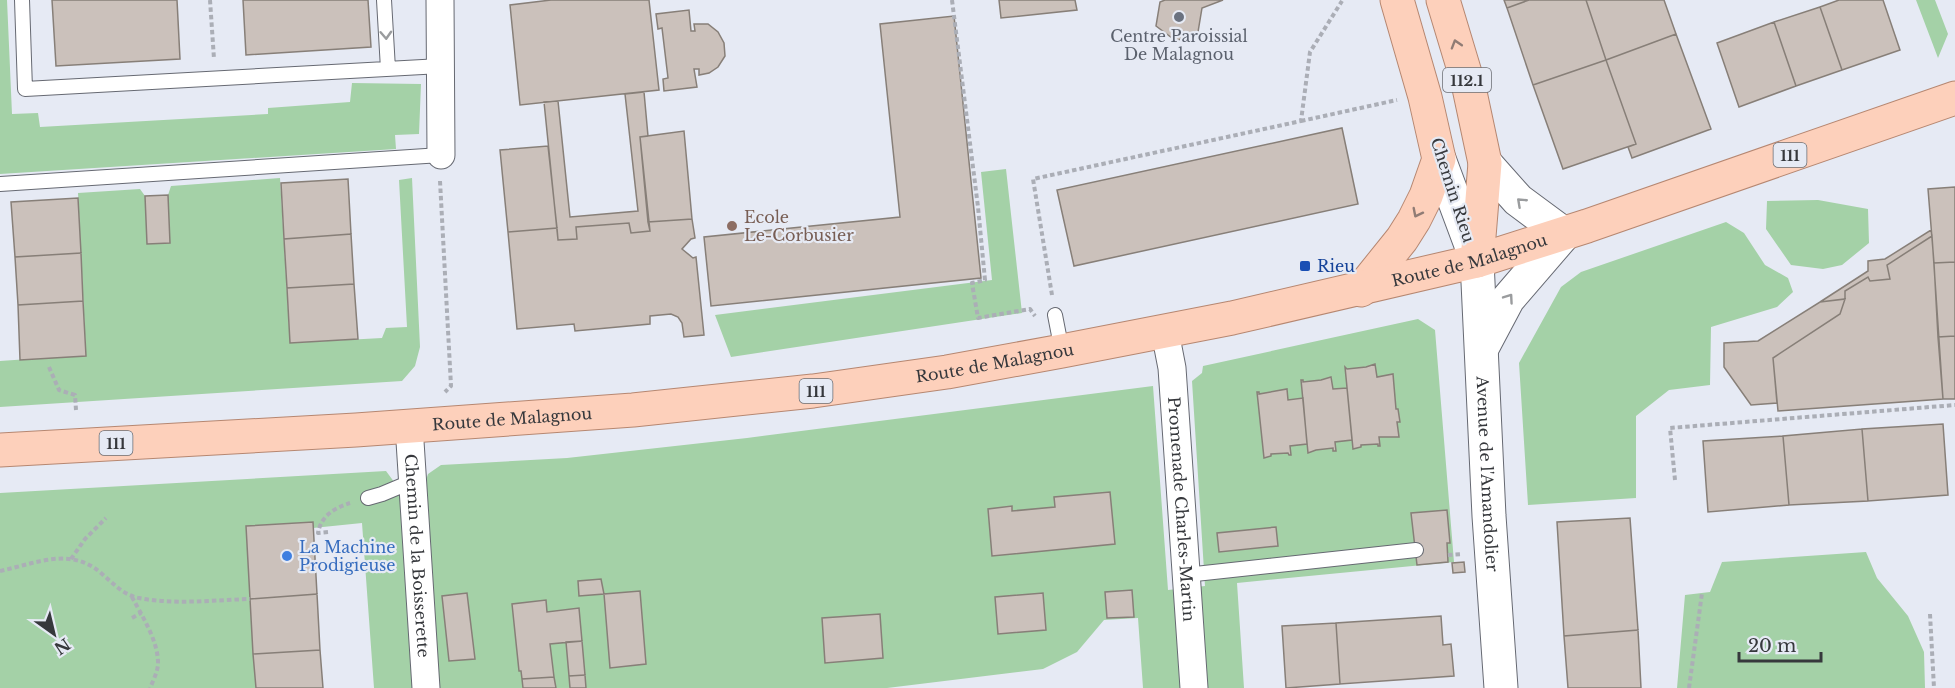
<svg xmlns="http://www.w3.org/2000/svg" width="1955" height="688" font-family="'Libre Baskerville',serif">
  <rect width="100%" height="100%" fill="#e6eaf4"/>
  <path fill="#a4d1a7" d="M0 0H7L12 114 38 113 40 127 268 114V108L350 102 352 83 421 84 419 134 395 135 396 149 0 174Z
    M1916 0H1935L1948 34 1938 58Z
    M1006 169 1022 313 731 357 715 315 992 280 981 172Z
    M280 178 290 343 382 338 386 328 407 327 399 180 412 178 420 347 415 366 402 381 0 407V361L86 355 78 193 140 189 145 196 168 195 171 186Z
    M1818 200 1868 209 1869 243 1842 265 1823 269 1791 265 1766 229 1767 201Z
    M1726 222 1744 233 1765 265 1788 278 1793 292 1777 307 1711 327 1710 385 1669 390 1636 416V498L1528 505 1519 363 1561 287 1581 272Z
    M1418 319 1435 330 1454 562 1237 583 1244 688H1143L1138 618 1104 620 1077 652 1043 669 887 688H436L423 489 428 474 441 465 567 458 747 438 1153 386 1168 590 1205 586 1192 381 1202 373 1203 366Z
    M386 471 403 494 415 688H374L362 523 313 528V522L246 526 256 688H0V493Z
    M1866 552 1877 578 1908 616 1924 652 1925 688H1677L1685 595 1710 592 1722 562Z"/>
  <path fill="#cbc1bb" stroke="#877f78" stroke-width="1.5" d="M52 0H177L180 59 56 66Z
    M243 0H368L371 47 246 55Z
    M551 0H649L659 90 520 105 510 5Z
    M999 0H1075L1077 10 1001 18Z
    M1165 0H1223L1202 8 1198 32 1176 41 1156 26 1160 2Z
    M1504 0H1529L1507 8Z
    M1529 0H1586L1606 60 1533 85 1507 8Z
    M1586 0H1664L1676 34 1606 60Z
    M1839 0H1883L1900 50 1842 70 1820 7Z
    M1820 7 1842 70 1796 86 1774 22Z
    M689 10 691 31H695L694 24H708L718 32 724 43 725 56 718 67 709 73 699 75V69H694L697 87 664 91 663 79 668 78 662 28 658 29 656 14Z
    M954 16 981 278 711 306 704 237 900 217 880 24Z
    M1774 22 1796 86 1739 107 1717 43Z
    M1676 34 1711 129 1632 158 1628 147 1636 144 1606 60Z
    M1606 60 1636 144 1563 169 1533 85Z
    M644 92 648 136 640 137 650 231 631 233 629 223 576 227 577 239 558 240 544 102 558 101 570 217 638 211 625 94Z
    M1342 128 1358 204 1074 266 1057 190Z
    M684 131 692 219 648 222 640 137Z
    M548 146 557 228 508 232 500 150Z
    M348 179 351 234 284 239 281 183Z
    M1955 187V262L1934 263 1928 189Z
    M168 195 170 243 147 244 145 196Z
    M78 198 81 253 15 257 11 202Z
    M692 219 695 238 691 239 682 249 693 258 696 257 704 335 684 337 682 323 678 317 671 314 650 316V324L575 331 574 324 517 329 508 232 557 228 558 240 577 239 576 227 629 223 631 233 650 231 648 222Z
    M1931 230 1932 236 1887 265 1890 279 1870 281 1868 277 1845 291V299L1820 302 1868 271V261L1885 259Z
    M351 234 354 284 287 288 284 239Z
    M1932 236 1943 399 1778 411 1773 358 1840 314 1845 299V291L1868 277 1870 281 1890 279 1887 265Z
    M81 253 83 301 18 305 15 257Z
    M1955 262V336L1938 337 1934 263Z
    M354 284 358 339 290 343 287 288Z
    M1845 299 1840 314 1773 358 1777 403 1751 405 1724 367V343L1758 341 1820 302Z
    M83 301 86 356 20 360 18 305Z
    M1955 336V399H1943L1938 337Z
    M1375 364 1377 377 1393 374 1396 409H1398L1400 422H1397L1399 437H1379L1380 446H1378V444L1361 445V447L1353 449 1345 367 1347 369 1366 367Z
    M1331 377 1333 389 1347 388 1352 440 1335 442 1336 451H1333V448L1316 450 1308 453 1301 380H1303V382L1321 380Z
    M1287 389 1288 400 1303 398 1307 444 1290 446 1291 455H1289L1288 453 1271 454V456L1264 458 1257 392H1259V394Z
    M1943 424 1948 495 1868 501 1862 429Z
    M1862 429 1868 501 1789 505 1783 436Z
    M1783 436 1789 505 1708 512 1703 441Z
    M1110 492 1115 544 992 556 988 509 1012 506V511L1055 507 1054 497Z
    M1447 510 1450 543H1447L1448 562 1417 565 1411 513Z
    M1630 518 1638 630 1564 636 1557 522Z
    M313 522 317 594 250 599 246 526Z
    M1276 527 1278 546 1219 552 1217 533Z
    M1464 562 1465 572 1453 573 1452 563Z
    M601 579 604 594 579 596 578 581Z
    M1132 590 1134 617 1107 618 1105 592Z
    M640 591 646 664 610 668 604 594Z
    M467 593 475 659 449 661 442 596Z
    M1043 593 1046 630 998 634 995 597Z
    M317 594 320 650 253 654 250 599Z
    M546 600 547 612 579 608 582 641 550 644 554 677 522 679 521 671H519L512 604Z
    M880 614 883 658 825 663 822 618Z
    M1441 616 1443 645 1451 644 1454 676 1340 684 1336 623Z
    M1336 623 1340 684 1286 688 1282 626Z
    M1638 630 1641 688H1568L1564 636Z
    M582 641 585 675 569 676 566 642Z
    M320 650 323 688H256L253 654Z
    M585 675 586 688H570L569 676Z
    M554 677 556 688H523L522 679Z"/>
  <g fill="none" stroke-linecap="round" stroke-linejoin="round">
    <g stroke="#666972" stroke-width="16">
      <path id="service" d="M22 0 25 89 441 66
        M384 0 388 69
        M0 184 441 155
        M1055 315 1062 351
        M368 498 382 494 413 481
        M1186 575 1416 550"/>
    </g>
    <g stroke="#666972" stroke-width="29">
      <g id="minor">
        <path d="M440 0 441 155"/>
        <path id="s1" d="M1165 332 1172 368 1194 688"/>
        <path id="s2" d="M409 426 426 688"/>
      </g>
    </g>
    <g stroke="#666972" stroke-width="35">
      <g id="secondary">
        <path id="s3" d="M1439 159 1477 261 1489 516 1501 688"/>
        <path d="M1482 348 1508 299 1564 234 1518 200 1485 163"/>
      </g>
    </g>
    <g stroke="#b68771" stroke-width="35">
      <g id="primary">
        <path d="M1443 0 1468 83 1485 163 1477 261"/>
        <path d="M1361 290 1402 239 1414 220 1426 196 1439 159 1425 97 1397 0"/>
        <path id="s4" d="M0 450 356 430 633 410 813 391 947 372 1062 351 1232 318 1477 261 1587 226 1955 98"/>
      </g>
    </g>
    <path stroke="#abaeb6" stroke-width="4" stroke-dasharray="4.5 3" stroke-linecap="butt" d="M210 0 214 59
      M952 0 978 207 985 280 972 283 978 318 1030 309 1035 316
      M1301 121 1397 100
      M440 181 451 386 445 392
      M1052 295 1033 179 1301 121 1310 52 1342 1
      M49 367 59 390 75 395 76 410
      M1675 480 1670 428 1955 405
      M328 532 318 533C321 516 334 508 350 503
      M1448 555 1462 554
      M71 559 85 539 106 518
      M0 571C34 564 70 546 101 573 113 583 123 595 139 598 174 605 214 600 250 599
      M132 597C142 616 159 642 158 665 157 673 153 681 150 688
      M1930 614 1934 688
      M132 618 141 613
      M1689 688 1702 593"/>
    <use href="#service" stroke="#fff" stroke-width="14"/>
    <use href="#minor" stroke="#fff" stroke-width="27"/>
    <use href="#secondary" stroke="#fff" stroke-width="33"/>
    <use href="#primary" stroke="#fdd0bb" stroke-width="33"/>
  </g>
  <defs><path id="oneway-chevron" d="M-2-3.5L2.5 0L-2 3.5" fill="none" stroke-width="1.6" stroke-linecap="round" stroke-linejoin="round" transform="scale(1.5)"/></defs>
  <g stroke="#9a9c9e">
    <use href="#oneway-chevron" transform="translate(386 35) rotate(87)"/>
    <use href="#oneway-chevron" transform="translate(1521 202) rotate(-137)"/>
    <use href="#oneway-chevron" transform="translate(1509 298) rotate(-55)"/>
  </g>
  <g stroke="#907c75">
    <use href="#oneway-chevron" transform="translate(1456 44) rotate(-107)"/>
    <use href="#oneway-chevron" transform="translate(1417 213) rotate(117)"/>
  </g>
  <circle fill="#6b7280" stroke="#e6eaf4" stroke-width="2" cx="1179" cy="17" r="6"/>
  <circle fill="#8d6e63" stroke="#e6eaf4" stroke-width="2" cx="732" cy="226" r="6"/>
  <rect fill="#1a4fb4" stroke="#e6eaf4" stroke-width="2" x="1299" y="260" width="12" height="12" rx="3"/>
  <circle fill="#3f7fe0" stroke="#e6eaf4" stroke-width="2" cx="287" cy="556" r="6"/>
  <g text-anchor="middle" dominant-baseline="central" stroke-width="4.5" stroke-linejoin="round" paint-order="stroke">
    <g fill="#e6eaf4" stroke="#6b6d73" stroke-width="1.5">
      <rect x="1443" y="68" width="48" height="24" rx="4.5"/>
      <rect x="1773.5" y="143" width="33" height="24" rx="4.5"/>
      <rect x="799.5" y="379" width="33" height="24" rx="4.5"/>
      <rect x="99.5" y="431" width="33" height="24" rx="4.5"/>
    </g>
    <g font-size="15" font-weight="bold" fill="#36383c">
      <text x="1467" y="80">112.1</text>
      <text x="1790" y="155">111</text>
      <text x="816" y="391">111</text>
      <text x="116" y="443">111</text>
    </g>
    <g font-size="16" fill="#5b616d" stroke="#e6eaf4">
      <text x="1179" y="36">Centre Paroissial<tspan x="1179" dy="18">De Malagnou</tspan></text>
    </g>
    <g font-size="16" fill="#36383c" stroke="#e6eaf4">
      <text transform="translate(1453 190) rotate(72)">Chemin Rieu</text>
      <text stroke="none"><textPath href="#s4" startOffset="1485">Route de Malagnou</textPath></text>
      <text stroke="none"><textPath href="#s4" startOffset="999">Route de Malagnou</textPath></text>
      <text stroke="none"><textPath href="#s4" startOffset="513">Route de Malagnou</textPath></text>
      <text stroke="none"><textPath href="#s3" startOffset="322">Avenue de l'Amandolier</textPath></text>
      <text stroke="none"><textPath href="#s1" startOffset="178">Promenade Charles-Martin</textPath></text>
      <text stroke="none"><textPath href="#s2" startOffset="130">Chemin de la Boisserette</textPath></text>
    </g>
    <g font-size="16" fill="#785e54" stroke="#e6eaf4" text-anchor="start">
      <text x="744" y="217">Ecole<tspan x="744" dy="18">Le-Corbusier</tspan></text>
    </g>
    <g font-size="16" fill="#164399" stroke="#e6eaf4" text-anchor="start">
      <text x="1317" y="266">Rieu</text>
    </g>
    <g font-size="16" fill="#366cbe" stroke="#e6eaf4" text-anchor="start">
      <text x="299" y="547">La Machine<tspan x="299" dy="18">Prodigieuse</tspan></text>
    </g>
  </g>
  <g transform="translate(54 634) rotate(146)" stroke="#e6eaf4" stroke-width="4.5" paint-order="stroke">
  <path d="M0-4.5L10 22L0 15L-10 22Z" fill="#36383c"/>
  <text y="-9" font-size="16" font-weight="bold" text-anchor="middle" fill="#36383c">N</text>
  </g>
  <path d="M1739 652v9h82v-9" fill="none" stroke="#36383c" stroke-width="3"/>
  <text x="1748" y="652" font-size="18" fill="#36383c" stroke="#e6eaf4" stroke-width="4.5" paint-order="stroke">20 m</text>
</svg>
